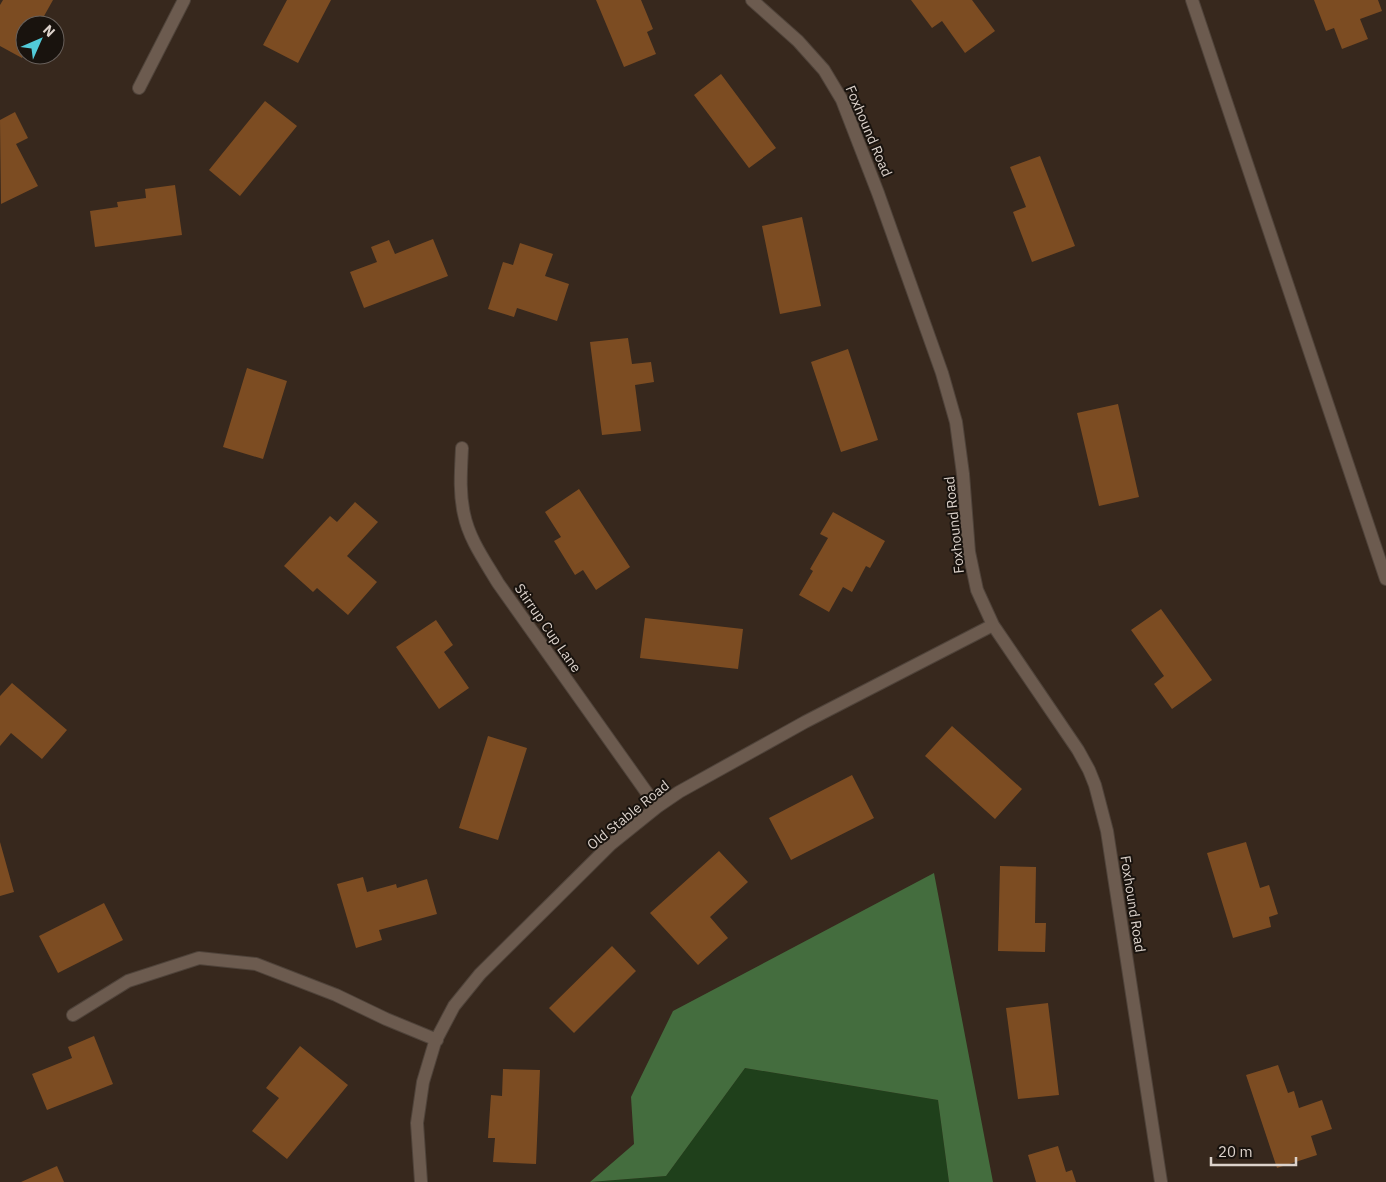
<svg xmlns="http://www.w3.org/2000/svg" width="1386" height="1182" font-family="'IBM Plex Sans',sans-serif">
  <rect width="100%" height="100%" fill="#37281d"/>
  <path fill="#1f401b" d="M745 1068 938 1100 949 1182H591L666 1176Z"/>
  <path fill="#446d3e" d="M934 873 993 1182H949L938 1100 745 1068 666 1176 590 1182 634 1144 631 1097 673 1011Z"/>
  <path fill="#7c4c22" d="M3 0H53L39 25H25V52L22 58 0 46V5Z
    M287 0H331L298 63 263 45Z
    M596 0H641L653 29 647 32 656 54 624 67Z
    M911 0H972L995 31 965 53 942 21 932 28Z
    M1314 0H1378L1382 11 1360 19 1368 39 1342 49 1334 28 1326 31Z
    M721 74 776 148 749 168 694 95Z
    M265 101 297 126 240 196 209 170Z
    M15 112 28 138 16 144 38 186 1 204 0 120Z
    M1040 156 1075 246 1032 262 1013 212 1026 207 1010 167Z
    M175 185 182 235 95 247 90 211 118 207 117 202 146 198 145 189Z
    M802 217 821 306 780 314 762 226Z
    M433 239 448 276 364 308 350 272 377 262 371 247 389 240 395 254Z
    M520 243 553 254 545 276 569 284 557 321 517 308 514 317 488 309 503 262 513 265Z
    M628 338 632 364 651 362 654 382 635 385 641 431 602 435 590 342Z
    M848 349 878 440 841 452 811 362Z
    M247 368 287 381 263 459 223 447Z
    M1118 404 1139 497 1099 506 1077 413Z
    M579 489 630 567 596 590 583 570 575 575 554 541 561 537 545 512Z
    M355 502 378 522 347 556 377 582 348 615 317 588 313 592 284 566 330 516 337 522Z
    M833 512 885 541 870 568 866 566 852 592 843 587 829 612 799 595 813 571 810 569 828 538 820 534Z
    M1161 609 1212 680 1172 709 1154 684 1164 676 1131 630Z
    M645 618 743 629 738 669 640 658Z
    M436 620 453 645 444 652 469 688 439 709 396 647Z
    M12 683 67 730 42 759 11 733 0 746V696Z
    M952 726 1022 789 995 819 925 756Z
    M488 736 527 748 498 840 459 828Z
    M852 775 874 818 791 860 769 818Z
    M0 842 14 892 0 896Z
    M1246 842 1260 888 1269 885 1278 914 1269 917 1271 927 1233 938 1207 853Z
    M719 851 748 882 710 917 728 938 698 965 650 913Z
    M1000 866 1036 867 1035 923H1046L1045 952 998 951Z
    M363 877 367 892 396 884 397 888 427 879 437 914 379 930 382 940 356 948 337 884Z
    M104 903 123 940 58 973 39 936Z
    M612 946 636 971 574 1033 549 1008Z
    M1048 1003 1059 1095 1018 1099 1006 1008Z
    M94 1036 113 1084 47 1110 32 1074 72 1058 68 1047Z
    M300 1046 348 1085 287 1159 252 1131 279 1098 266 1088Z
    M1278 1065 1288 1093 1294 1091 1299 1108 1322 1100 1332 1129 1311 1136 1317 1155 1277 1168 1246 1075Z
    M503 1069 540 1070 536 1164 493 1162 495 1138H488L491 1095 502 1096Z
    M1058 1146 1066 1172 1072 1170 1076 1182H1036L1028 1155Z
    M57 1166 64 1182H21Z"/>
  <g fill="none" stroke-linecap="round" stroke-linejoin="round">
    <g stroke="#4f433a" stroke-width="14">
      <path id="minor" d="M752 0 798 41 824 70 842 100 878 193 942 373 956 422 963 474 969 552 977 590 993 625 1078 750 1089 770 1095 785 1107 831 1161 1182
        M1192 0 1386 579
        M139 88 184 0
        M462 448C461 470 459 492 464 514 469 539 485 561 498 583L657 807
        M73 1015 128 981 199 958 256 964 336 995 386 1019 437 1040
        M421 1182 417 1123 423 1082 435 1042 454 1006 480 974 611 844 657 807 679 792 805 722 993 625"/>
    </g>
    <use href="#minor" stroke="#6c5b4f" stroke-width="12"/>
  </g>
  <g text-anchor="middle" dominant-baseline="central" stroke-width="4" stroke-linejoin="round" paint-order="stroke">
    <g font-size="14" fill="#dcd2cb" stroke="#19130e">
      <text transform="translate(869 131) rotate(67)">Foxhound Road</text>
      <text transform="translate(954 525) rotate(-96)">Foxhound Road</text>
      <text transform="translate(548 628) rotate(55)">Stirrup Cup Lane</text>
      <text transform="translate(628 815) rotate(-39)">Old Stable Road</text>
      <text transform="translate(1133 904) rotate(81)">Foxhound Road</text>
    </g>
  </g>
  <g transform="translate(40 40) rotate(45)"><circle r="24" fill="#19130e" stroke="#675f5a"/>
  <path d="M0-4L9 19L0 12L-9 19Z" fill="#52cbd9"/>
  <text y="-8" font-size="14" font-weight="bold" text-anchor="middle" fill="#dcd2cb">N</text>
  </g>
  <path d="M1211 1157v8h85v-8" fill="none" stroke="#dcd2cb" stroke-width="2.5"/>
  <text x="1218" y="1157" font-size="15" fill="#dcd2cb" stroke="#19130e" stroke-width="4" paint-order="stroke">20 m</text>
</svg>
